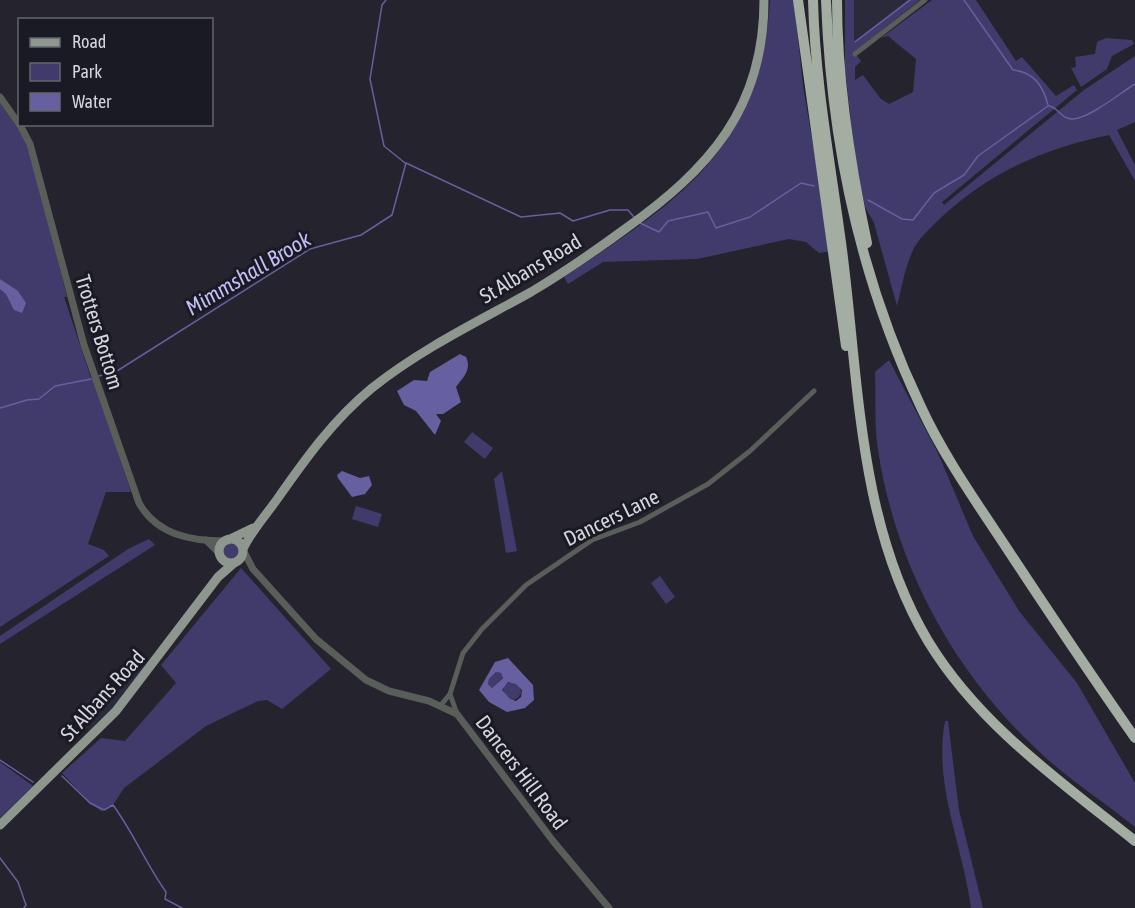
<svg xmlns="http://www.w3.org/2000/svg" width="1135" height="908" font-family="'Asap Condensed',sans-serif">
  <rect width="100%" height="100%" fill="#24232e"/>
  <path fill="#2b2a3b" d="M854 0H908L853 41Z
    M136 663 144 671 121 700 89 731 74 710Z"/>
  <path fill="#413b6c" d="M770 0H794L803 86 831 251 819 253 806 242 789 239 697 259 603 262 568 284 564 277C679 201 761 149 770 0Z
    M845 0H854V41L908 0H920L854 52 861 61 855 67V80L863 75 880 98 889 104 913 92 916 59 888 36 881 38 932 0H976L1016 61 1022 57 1056 96 1074 85 1077 90 942 202 944 205 1084 90 1135 56V122L1117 130 1135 165V181L1109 135C1046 148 993 171 945 214 934 224 922 235 914 248 905 266 902 287 897 306L874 223 865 207 855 157 845 68Z
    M1106 38 1132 40 1134 44 1112 56 1107 69 1081 87 1071 68 1076 67 1075 57 1095 54 1097 42Z
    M0 103 24 138 33 163 67 297H64L91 378H93L131 492H106L88 544 104 550 109 556 0 627Z
    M889 360 938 453 973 536 1019 611 1077 683 1135 783V827C1105 803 1073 782 1045 757 956 677 896 568 878 450 874 425 876 398 875 372Z
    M472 432 493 448 485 459 464 442Z
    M502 471 517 551 506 553 494 479Z
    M356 506 382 514 378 527 352 519Z
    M149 539 155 545 0 644V636L128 549Z
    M222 552a9 9 0 1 1 18 0a9 9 0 1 1-18 0Z
    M241 568 331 669 282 709 267 700 258 701 206 726 124 788 113 805 101 811 90 803 62 773 101 738 125 741 176 683 161 665Z
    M660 576 675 597 666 604 651 583Z
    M496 672 501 673 503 677 492 688 488 684 489 679Z
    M503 691a9 9 0 1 1 18 0a9 9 0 1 1-18 0Z
    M945 721H948L959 810 983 908H971C963 846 933 784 945 721Z
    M0 762 33 786 0 818Z"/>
  <path fill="#665fa0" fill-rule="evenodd" d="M0 279 18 291 26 303 22 313 14 310 6 294 0 289Z
    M460 354 466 357C472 370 463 377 456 387L461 402 443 414H436L441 421 435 435 416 411 404 405 397 391 414 380 427 381 430 372Z
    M342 471 360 478 369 476 372 485 365 494 352 497 338 478 337 475Z
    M508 658 533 685 534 700 525 708 507 712 489 702 479 690 495 662ZM496 672 501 673 503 678 492 688 488 684 489 679ZM508 682 516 684 522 690 521 697 516 701 510 699 502 690Z"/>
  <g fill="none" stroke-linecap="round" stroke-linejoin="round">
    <path stroke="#665fa0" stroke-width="1.5" d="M386 0 382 5 370 79 384 146 405 163
      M964 0 1013 70C1034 72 1043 86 1048 105
      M855 42 910 0
      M1049 106C1058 107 1062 120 1073 119 1090 118 1120 93 1135 84
      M868 200 902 219 913 220 934 193 964 175 978 156 1048 106
      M640 223 659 232 668 221 708 212 716 228 750 217 801 183 814 186
      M99 376 117 371 310 249 361 235 392 215 406 163 521 217 560 213 573 221 610 210H628L634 217
      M0 408 27 400 39 399 55 386 91 379
      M0 760 33 782
      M62 776 90 803 104 810 113 805C133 832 146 864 166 892L165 899 182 908
      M0 858 18 882 26 905 24 908"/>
    <path stroke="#595e59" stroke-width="5" d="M855 54 925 0
      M441 705 450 694
      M457 714 450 694 463 653 482 629 526 585 592 540 640 522 708 484 750 451 814 391"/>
    <path stroke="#595e59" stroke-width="7" d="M0 97 21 127 30 144 84 345 139 503C157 535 191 541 225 541
      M206 540 220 554
      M243 550 253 569 316 639 366 680 389 691 429 701 457 714 553 841 609 908"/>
    <path stroke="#8e978e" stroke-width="9" d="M219 551a12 12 0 1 1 24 0a12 12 0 1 1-24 0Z
      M228 540 253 528
      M243 549C252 530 266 515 278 498 306 458 334 419 372 388 421 349 477 322 531 292 563 273 595 251 625 229 709 169 764 109 764 0
      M0 825 116 711 218 577 234 563"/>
    <path stroke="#a3ada2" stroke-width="10" d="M798 0 846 346
      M813 0C815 84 831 166 842 250 859 381 858 524 928 641 979 725 1060 781 1135 841
      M826 0C831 141 860 279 921 407 943 455 977 503 1006 547 1048 611 1091 675 1135 738
      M837 0C837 82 850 164 867 243"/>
  </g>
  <g text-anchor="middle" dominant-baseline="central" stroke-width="6" stroke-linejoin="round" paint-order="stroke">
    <g font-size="21" fill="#d5d5dc" stroke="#1a1a24">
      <text transform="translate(530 268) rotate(-31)">St Albans Road</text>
      <text transform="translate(100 332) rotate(73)">Trotters Bottom</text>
      <text transform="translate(611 517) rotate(-26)">Dancers Lane</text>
      <text transform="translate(102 695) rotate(-48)">St Albans Road</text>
      <text transform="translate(522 772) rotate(53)">Dancers Hill Road</text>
    </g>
    <g font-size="22" font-style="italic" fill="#c2bef6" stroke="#1a1a24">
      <text transform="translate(248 273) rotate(-31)">Mimmshall Brook</text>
    </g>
  </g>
  <rect x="18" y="18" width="195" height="108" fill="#1a1a24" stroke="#65656e" stroke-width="1.5"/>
  <rect x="30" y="38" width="30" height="9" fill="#8e978e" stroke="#65656e" stroke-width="1.5"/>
  <text x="72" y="48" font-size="18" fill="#d5d5dc">Road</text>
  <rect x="30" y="63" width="30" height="18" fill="#413b6c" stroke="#65656e" stroke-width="1.5"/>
  <text x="72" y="78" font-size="18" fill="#d5d5dc">Park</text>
  <rect x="30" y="93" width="30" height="18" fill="#665fa0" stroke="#65656e" stroke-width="1.5"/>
  <text x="72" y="108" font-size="18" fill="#d5d5dc">Water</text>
</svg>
